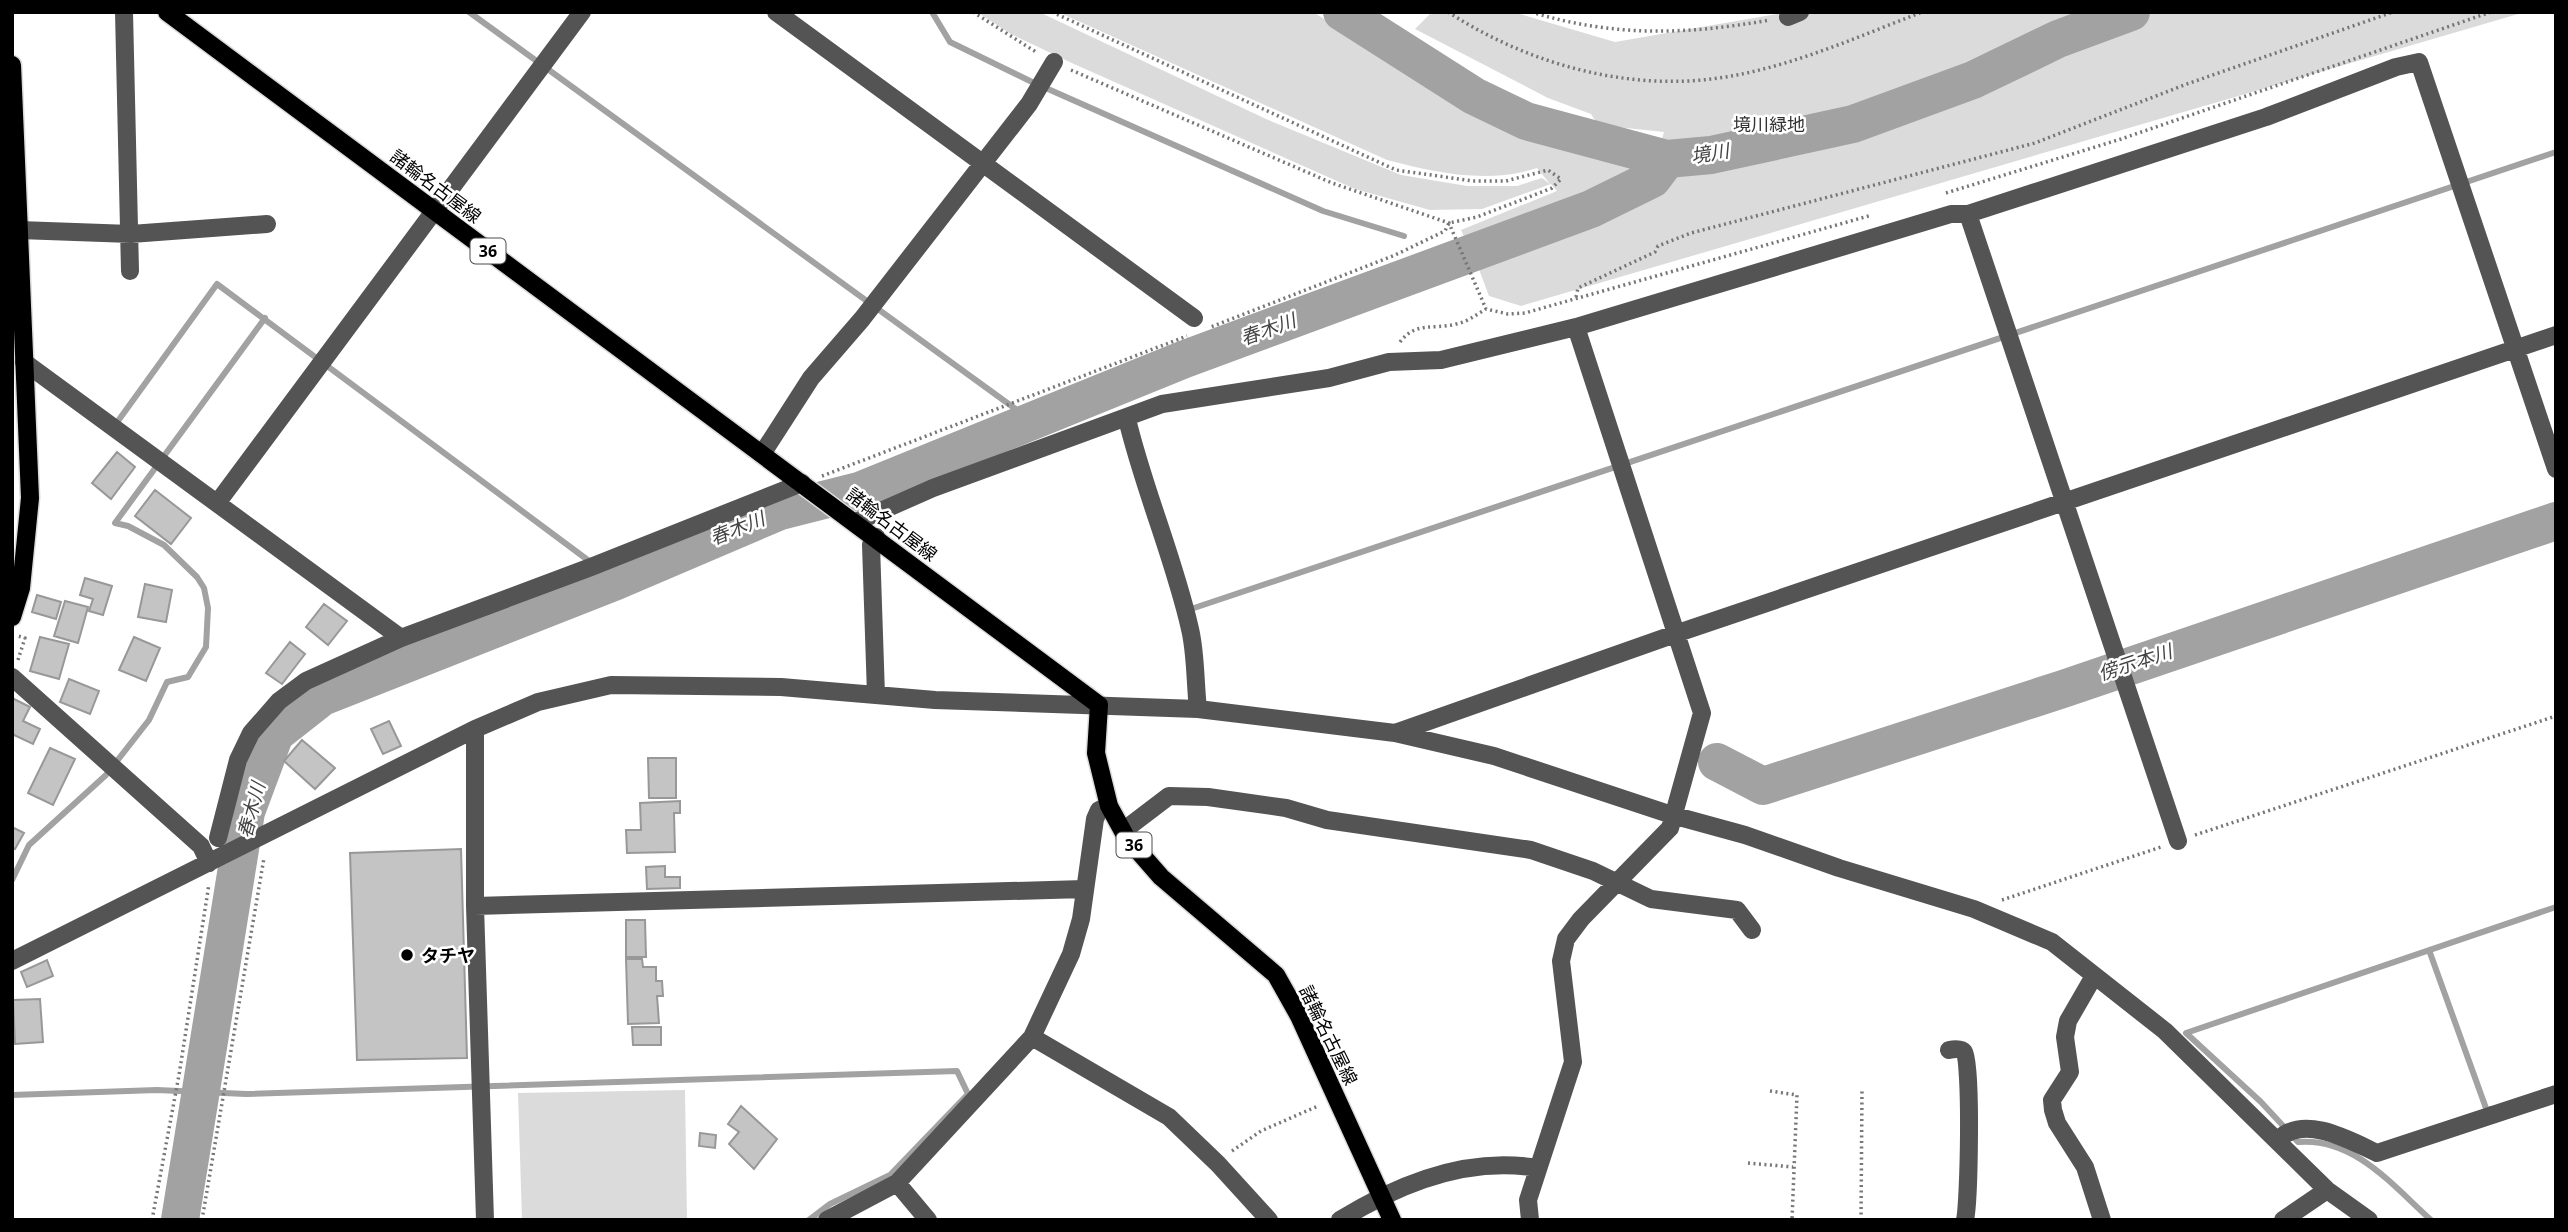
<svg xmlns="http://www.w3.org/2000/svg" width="2568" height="1232" font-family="'Open Sans','Noto Sans JP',sans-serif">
  <rect width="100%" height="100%" fill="#fff"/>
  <path fill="#dbdbdb" d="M977 12H1039L1266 119 1401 175 1467 186H1517L1542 178 1550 184 1537 168C1488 184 1436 173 1387 160L1058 12H1313L1469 109 1579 150 1611 152 1634 160 1637 181 1469 247 1461 230 1557 191 1551 184 1482 209 1430 210 1355 189 1074 64 1011 34Z
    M1432 12H1513L1615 42 1789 12H2525L1521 306 1489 296 1477 264 1645 196 1664 132 1598 125 1591 114 1548 98 1415 29Z
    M685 1090 687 1220H522L518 1093Z"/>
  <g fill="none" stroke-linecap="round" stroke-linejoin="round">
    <path stroke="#a2a2a2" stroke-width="6" d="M469 12 1032 421
      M932 12 950 42 1030 81 1323 211 1404 236
      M118 421 217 284 616 581
      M1194 608 2556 152
      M12 880 29 845 106 775 149 720 167 682 188 677 206 647 208 608 204 588 197 577 164 545 128 526 115 523 265 318
      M2429 950 2487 1111 2491 1109
      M12 1095 157 1090 246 1094 957 1071 968 1094 890 1175 830 1204 809 1220
      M2431 1220C2393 1186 2354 1137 2298 1142L2261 1102 2186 1033 2556 907"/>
    <path stroke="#a2a2a2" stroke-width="38" d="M1342 12 1474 96 1526 121 1667 159 1711 155 1853 124 1973 80 2058 39 2131 12
      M1717 762 1763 786 2063 689 2556 521
      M180 1220 246 812 275 734 322 697 616 581 780 511 859 491 1185 359 1591 209 1652 179 1667 159"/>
  </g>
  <path fill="#c4c4c4" stroke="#989898" stroke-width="2" d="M117 452 135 467 111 499 92 483Z
    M155 490 191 518 171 544 135 516Z
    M85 578 112 586 103 615 89 611 93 599 80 595Z
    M145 584 172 590 166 622 138 617Z
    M37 595 61 602 56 619 32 612Z
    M65 601 88 607 78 643 54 636Z
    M324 604 347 621 328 645 306 627Z
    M40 637 69 644 59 679 30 671Z
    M134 637 160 648 146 681 119 670Z
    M290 642 305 654 282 684 266 673Z
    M69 679 99 691 90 714 60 702Z
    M12 698 30 707 23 721 40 729 33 744 12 734Z
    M389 721 401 746 383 754 371 729Z
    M302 740 335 768 315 789 284 761Z
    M50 748 75 759 53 805 28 793Z
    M648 758H676V798H649Z
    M680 801V813H674L675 852 627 853 626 830H641L640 803Z
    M12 827 24 833 15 849 12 848Z
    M461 849 467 1058 357 1060 350 853Z
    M665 866V877H680V888L647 889 646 867Z
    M626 920H645L646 957H626Z
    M626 959H642L643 967H656V981H662L663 996H657L659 1023 628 1024Z
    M47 960 53 976 27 987 21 972Z
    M40 999 43 1042 15 1044 13 1000Z
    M632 1027H661V1045H633Z
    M741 1106 777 1139 754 1169 729 1144 739 1132 728 1124Z
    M700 1133 716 1135 715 1148 699 1146Z"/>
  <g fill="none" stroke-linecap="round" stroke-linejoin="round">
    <g stroke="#dbdbdb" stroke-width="21">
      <path id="major" d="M167 12 1099 705 1096 753 1109 806 1126 837 1161 877 1276 975 1299 1016 1392 1220
        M12 65 30 498 21 588 12 617"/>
    </g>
    <path stroke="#767676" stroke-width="3.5" stroke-dasharray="2 3.5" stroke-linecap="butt" d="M973 12 1036 52
      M1052 12 1396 170 1473 181H1506L1548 170 1561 179 1552 188 1477 217 1449 223 1445 231 1395 255 1211 327
      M1448 12C1522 60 1613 88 1702 80 1778 73 1852 39 1922 12
      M1531 12C1614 37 1685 35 1770 20
      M1071 70 1332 183 1449 223 1486 309
      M1946 193 2121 139 2491 12
      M1576 297 1578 288 1655 252 1658 246 1691 233 2035 143 2184 85 2393 12
      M1400 342C1416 321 1433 330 1456 324 1467 322 1476 315 1486 309L1508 314 1525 313 1872 215
      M822 476 1187 336
      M18 660 25 638 18 636
      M2195 835 2556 716
      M2002 900 2161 847
      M1770 1091 1797 1095 1792 1220
      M1232 1151 1261 1131 1318 1106
      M1748 1163 1793 1167
      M152 1220 179 1075 209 884
      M202 1220 264 858
      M1861 1220 1862 1088"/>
    <path stroke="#545454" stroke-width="18" d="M124 12 130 271
      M776 12 1194 318
      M1788 17 1800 12
      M1968 214 2178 841
      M19 230 131 234 267 224
      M24 362 401 638
      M1127 419C1144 490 1174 558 1190 629 1196 654 1195 683 1198 709
      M762 454 811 378 862 319 1029 104 1054 62
      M218 502 582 12
      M856 522 933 488 1162 404 1329 378 1389 362 1441 360 1576 327 1951 214H1968L2266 117 2396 67 2419 62 2556 469
      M876 537 871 545 876 695
      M12 677 201 846 209 863
      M475 729V906L485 1220
      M1395 733 1678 633 2556 335
      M1123 831 1169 796 1208 797 1286 808 1327 820 1531 850 1593 871 1651 899 1737 910 1752 930
      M218 838 238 760 251 733 279 701 306 681 401 638 591 567 802 483
      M475 906 1084 889
      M12 961 475 729 538 702 611 685 781 687 935 700 1198 709 1395 733 1494 756 1672 815 1745 835 1839 868 1974 909 2052 942 2165 1031 2327 1190 2369 1220
      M2094 976 2068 1021 2065 1037 2070 1072 2052 1100 2053 1110 2057 1123 2085 1167 2102 1220
      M1032 1037 1169 1117 1218 1164 1269 1220
      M1949 1050C1954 1049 1961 1048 1964 1052 1972 1063 1969 1202 1965 1220
      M2279 1139C2305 1114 2351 1141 2377 1153L2556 1094
      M897 1183 928 1220
      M827 1220 897 1183 1032 1037 1071 954 1081 919 1095 819 1099 810 1109 806
      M1340 1220C1398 1184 1468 1156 1537 1168
      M1530 1220 1528 1200 1573 1062 1561 961 1566 939 1581 919 1670 828 1702 713 1576 327
      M2283 1220 2327 1190"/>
    <use href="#major" stroke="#000" stroke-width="18"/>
  </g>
  <circle fill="#000" stroke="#fff" stroke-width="2.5" cx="407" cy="955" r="7"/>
  <g text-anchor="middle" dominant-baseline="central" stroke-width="5" stroke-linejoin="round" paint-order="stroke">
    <g fill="#fff" stroke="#4c4c4c" stroke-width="2">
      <rect x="470.5" y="238.5" width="35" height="25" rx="5"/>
      <rect x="1116.5" y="832.5" width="35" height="25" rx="5"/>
    </g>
    <g font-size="16" font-weight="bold" fill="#000">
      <text x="488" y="251">36</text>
      <text x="1134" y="845">36</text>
    </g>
    <g font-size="18" fill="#323232" stroke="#fff">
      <text x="1769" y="124">境川緑地</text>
    </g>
    <g font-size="18" fill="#000" stroke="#fff">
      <text transform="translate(436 186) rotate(37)">諸輪名古屋線</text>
      <text transform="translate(892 524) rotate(37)">諸輪名古屋線</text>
      <text transform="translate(1329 1035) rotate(64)">諸輪名古屋線</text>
    </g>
    <g font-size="18" font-weight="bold" fill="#000" stroke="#fff" text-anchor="start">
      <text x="421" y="955">タチヤ</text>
    </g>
    <g font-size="19" font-style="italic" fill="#434343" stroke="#fff">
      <text transform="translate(1710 153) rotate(-9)">境川</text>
      <text transform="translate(1268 329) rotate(-20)">春木川</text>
      <text transform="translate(737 528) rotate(-22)">春木川</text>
      <text transform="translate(2135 662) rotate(-18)">傍示本川</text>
      <text transform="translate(251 810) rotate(-75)">春木川</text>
    </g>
  </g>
  <rect width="2568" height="1232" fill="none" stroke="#000000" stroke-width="28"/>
</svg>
